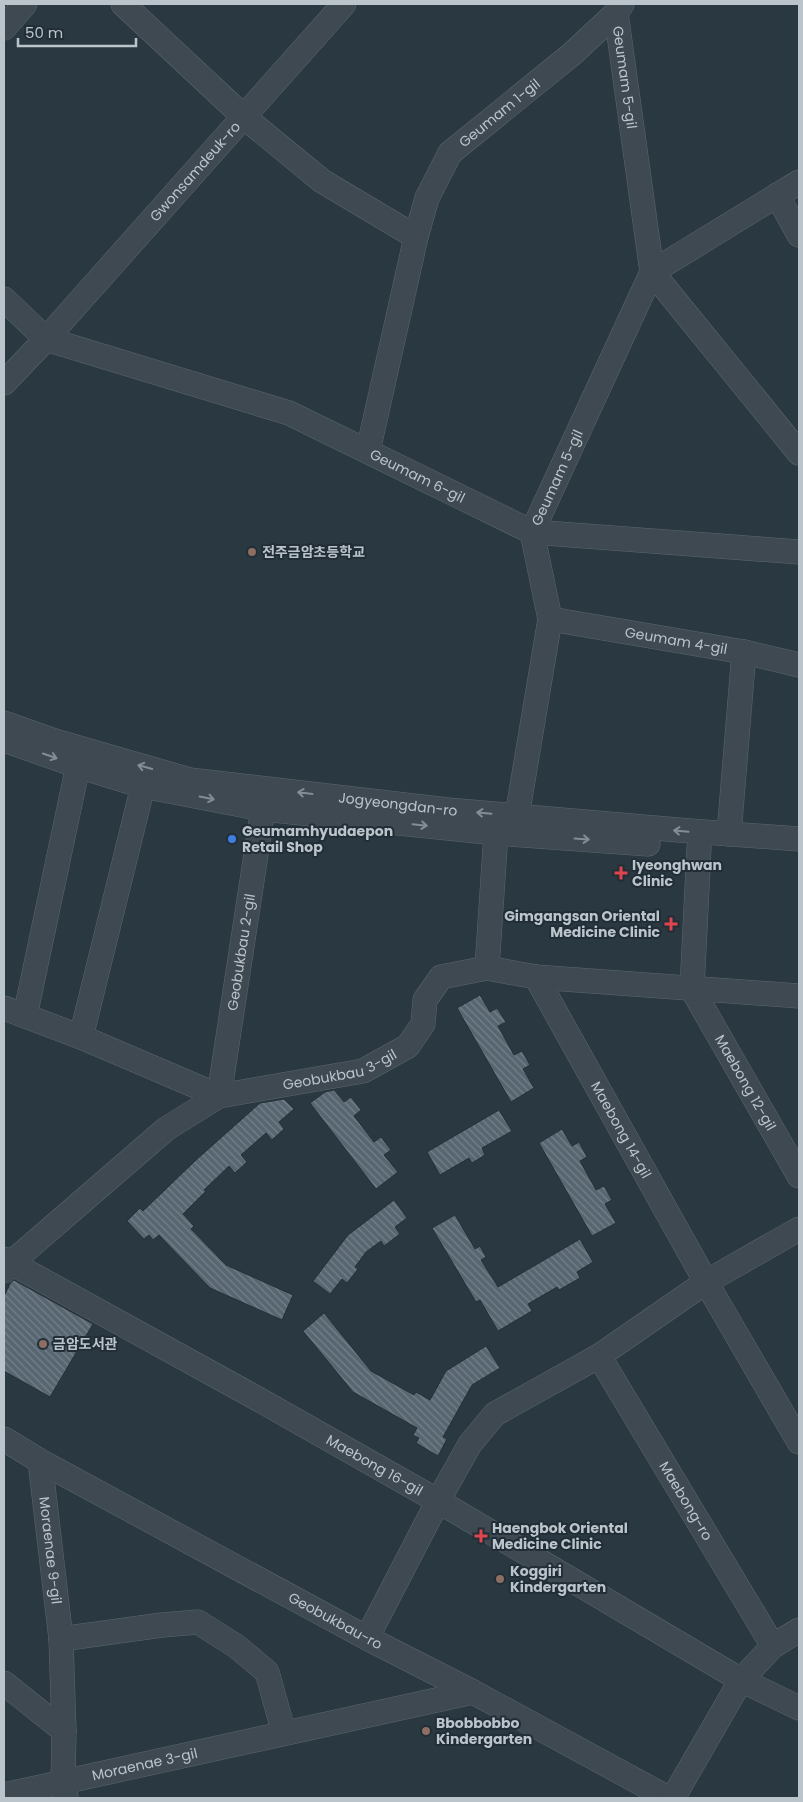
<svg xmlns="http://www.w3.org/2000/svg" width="803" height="1802" font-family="Poppins,'Noto Sans KR',sans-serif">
  <defs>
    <pattern id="building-back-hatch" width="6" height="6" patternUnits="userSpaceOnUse" patternTransform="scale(1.25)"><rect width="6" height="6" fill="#586671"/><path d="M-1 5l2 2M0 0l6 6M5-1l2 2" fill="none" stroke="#75818a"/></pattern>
  </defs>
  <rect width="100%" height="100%" fill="#2a3841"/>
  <path fill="url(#building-back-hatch)" stroke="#253038" d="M480 995 490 1012 497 1008 506 1022 498 1026 514 1055 522 1051 530 1065 523 1069 534 1088 511 1102 457 1008Z
    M334 1090 344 1102 351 1097 361 1110 354 1116 374 1142 381 1137 391 1150 384 1155 398 1172 376 1189 310 1103 325 1092Z
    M284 1099 294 1109 279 1122 284 1129 272 1140 266 1133 241 1155 247 1162 235 1173 229 1166 204 1190 206 1191 183 1214 194 1226 191 1229 226 1265 293 1295 282 1320 210 1288 159 1235 153 1240 149 1235 144 1239 127 1221 140 1208 143 1211 196 1160 260 1103Z
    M499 1110 512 1131 482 1148 485 1155 472 1163 469 1158 440 1175 427 1152Z
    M562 1129 572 1146 579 1142 587 1157 580 1161 596 1190 604 1186 612 1200 605 1204 616 1223 592 1236 539 1143Z
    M394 1200 407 1218 395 1227 400 1234 384 1246 381 1241 366 1252 355 1267 358 1269 347 1283 342 1279 330 1294 313 1281 348 1235Z
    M455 1215 475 1249 480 1246 486 1257 481 1260 498 1287 580 1239 593 1262 577 1272 580 1278 559 1290 557 1287 528 1304 532 1311 498 1331 480 1300 476 1302 432 1228Z
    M14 1280 93 1324 50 1397 4 1371V1296L11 1282Z
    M324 1313 371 1371 414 1395 416 1392 430 1400 446 1371 486 1346 500 1368 472 1385 443 1437 447 1439 438 1456 416 1443 419 1438 413 1435 417 1428 353 1392 303 1331Z"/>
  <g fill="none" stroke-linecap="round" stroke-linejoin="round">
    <g stroke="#5c676e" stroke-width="25">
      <g id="minor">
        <path d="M123 4 244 117 322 181 416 237"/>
        <path id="s1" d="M616 13 652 272 799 453"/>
        <path d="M4 28 25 4"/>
        <path d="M777 195 799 235"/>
        <path id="s2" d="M4 299 46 339 289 413 532 532 799 552"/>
        <path id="s3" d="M4 383 46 339 344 4"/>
        <path id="s4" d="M368 451 416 237 427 198 450 153 572 54 616 13 622 4"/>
        <path id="s5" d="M550 619 744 652 799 665"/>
        <path id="s6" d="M4 723 55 741 190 780 448 810 690 831 799 839"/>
        <path d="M4 740 78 766 143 786 263 809 496 833 648 844"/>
        <path d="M729 834 744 652"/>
        <path id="s7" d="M699 848 692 989 799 1176"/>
        <path d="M487 968 536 977 799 996"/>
        <path id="s8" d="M536 977 706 1282 799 1442"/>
        <path id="s9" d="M4 1008 81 1037 219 1096 263 809"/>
        <path d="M25 1016 78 766"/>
        <path d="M81 1037 143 786"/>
        <path id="s10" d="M4 1259 258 1399 438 1501 741 1680 799 1708"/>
        <path id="s11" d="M4 1271 11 1263 166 1129 219 1096 363 1071 408 1046 423 1024 425 1000 441 977 487 968 496 833 517 816 550 619 532 532 652 272 799 182"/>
        <path id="s12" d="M599 1356 773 1646"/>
        <path id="s13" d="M4 1439 40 1461 367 1638 473 1692 668 1798"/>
        <path id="s14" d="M40 1461 61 1639 64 1731 63 1782 66 1797"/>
        <path d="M367 1638 438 1501 470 1444 495 1414 599 1356 706 1282 799 1229"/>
        <path d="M61 1639 162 1625 198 1622 236 1646 267 1672 284 1733"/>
        <path d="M4 1683 64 1731"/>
        <path id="s15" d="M4 1795 473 1692"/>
        <path d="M673 1798 741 1680 773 1646 799 1630"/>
      </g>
    </g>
    <use href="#minor" stroke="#3e4951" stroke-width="24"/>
  </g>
  <defs><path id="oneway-shaft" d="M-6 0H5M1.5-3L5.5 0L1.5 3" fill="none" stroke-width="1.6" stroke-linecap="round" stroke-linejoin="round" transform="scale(1.25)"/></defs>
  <g stroke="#838d94">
    <use href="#oneway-shaft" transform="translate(50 756) rotate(19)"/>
    <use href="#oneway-shaft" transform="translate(145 767) rotate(-164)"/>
    <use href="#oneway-shaft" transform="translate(305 793) rotate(-173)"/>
    <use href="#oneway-shaft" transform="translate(207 798) rotate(11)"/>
    <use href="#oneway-shaft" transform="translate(484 813) rotate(-175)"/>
    <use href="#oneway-shaft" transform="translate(420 825) rotate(6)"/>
    <use href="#oneway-shaft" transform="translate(681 831) rotate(-175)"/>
    <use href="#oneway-shaft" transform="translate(582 839) rotate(4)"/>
  </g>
  <g fill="#8d6e63" stroke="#222e37" stroke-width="2">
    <circle cx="252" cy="552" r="5"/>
    <circle cx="43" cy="1344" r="5"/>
    <circle cx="500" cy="1579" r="5"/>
    <circle cx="426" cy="1731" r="5"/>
  </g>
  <circle fill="#3f7fe0" stroke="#222e37" stroke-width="2" cx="232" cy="839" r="5"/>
  <g fill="#e0444e" stroke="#222e37" stroke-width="2">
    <path d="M618.5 865.5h5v5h5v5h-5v5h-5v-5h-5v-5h5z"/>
    <path d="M668.5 916.5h5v5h5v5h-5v5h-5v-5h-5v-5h5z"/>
    <path d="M478.5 1528.5h5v5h5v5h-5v5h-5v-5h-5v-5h5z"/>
  </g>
  <g text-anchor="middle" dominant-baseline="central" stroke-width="4" stroke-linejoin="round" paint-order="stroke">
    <g font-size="14" fill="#bbc4cb" stroke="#222e37">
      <text stroke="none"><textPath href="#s1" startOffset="65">Geumam 5-gil</textPath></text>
      <text stroke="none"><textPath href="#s4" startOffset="374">Geumam 1-gil</textPath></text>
      <text stroke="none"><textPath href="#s3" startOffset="285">Gwonsamdeuk-ro</textPath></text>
      <text stroke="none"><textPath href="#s2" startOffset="455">Geumam 6-gil</textPath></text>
      <text stroke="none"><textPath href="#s11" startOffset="1112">Geumam 5-gil</textPath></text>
      <text stroke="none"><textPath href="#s5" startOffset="128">Geumam 4-gil</textPath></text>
      <text stroke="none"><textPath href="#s6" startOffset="404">Jogyeongdan-ro</textPath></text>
      <text stroke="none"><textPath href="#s9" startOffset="378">Geobukbau 2-gil</textPath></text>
      <text stroke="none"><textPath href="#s11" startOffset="402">Geobukbau 3-gil</textPath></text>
      <text stroke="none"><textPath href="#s7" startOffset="249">Maebong 12-gil</textPath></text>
      <text stroke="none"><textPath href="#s8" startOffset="175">Maebong 14-gil</textPath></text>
      <text stroke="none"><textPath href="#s10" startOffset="424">Maebong 16-gil</textPath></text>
      <text stroke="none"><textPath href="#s12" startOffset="169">Maebong-ro</textPath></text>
      <text stroke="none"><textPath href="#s14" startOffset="90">Moraenae 9-gil</textPath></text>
      <text stroke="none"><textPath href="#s13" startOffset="378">Geobukbau-ro</textPath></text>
      <text stroke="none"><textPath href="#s15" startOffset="144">Moraenae 3-gil</textPath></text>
    </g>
    <g font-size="14" font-weight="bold" fill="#bbc4cb" stroke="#222e37" text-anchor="start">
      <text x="262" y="552">전주금암초등학교</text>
      <text x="242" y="831">Geumamhyudaepon<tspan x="242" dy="16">Retail Shop</tspan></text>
      <text x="632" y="865">Iyeonghwan<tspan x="632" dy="16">Clinic</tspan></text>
      <text x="660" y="916" text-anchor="end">Gimgangsan Oriental<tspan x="660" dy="16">Medicine Clinic</tspan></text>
      <text x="53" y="1344">금암도서관</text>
      <text x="492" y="1528">Haengbok Oriental<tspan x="492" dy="16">Medicine Clinic</tspan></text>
      <text x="510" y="1571">Koggiri<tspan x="510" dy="16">Kindergarten</tspan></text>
      <text x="436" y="1723">Bbobbobbo<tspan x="436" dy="16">Kindergarten</tspan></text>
    </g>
  </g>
  <rect width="803" height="1802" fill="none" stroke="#bbc4cb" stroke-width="10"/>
  <path d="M18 38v8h118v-8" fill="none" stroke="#bbc4cb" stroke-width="2.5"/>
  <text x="25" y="38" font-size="15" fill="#bbc4cb" stroke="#222e37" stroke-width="4" paint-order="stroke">50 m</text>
</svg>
